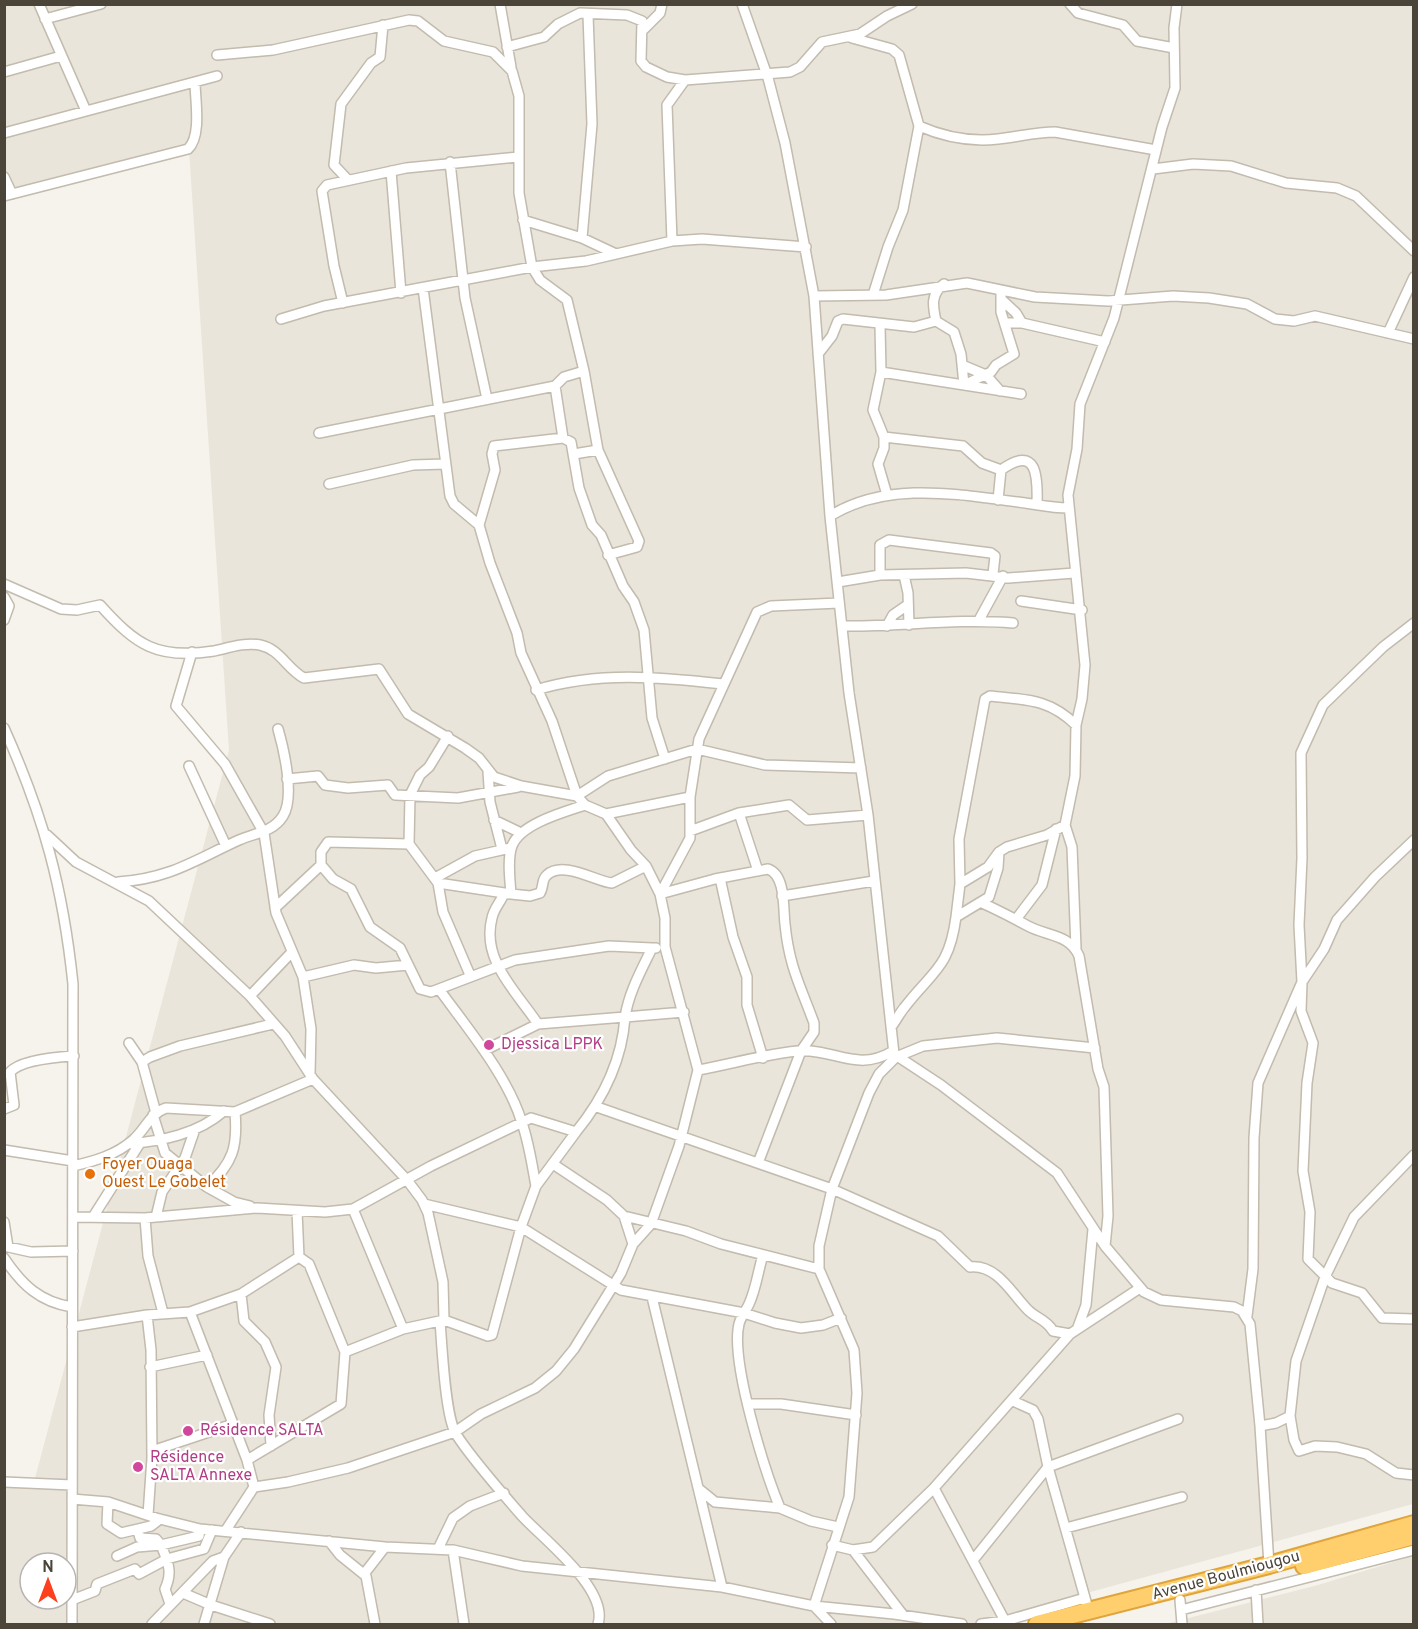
<svg xmlns="http://www.w3.org/2000/svg" width="1418" height="1629" font-family="Overpass,sans-serif">
  <rect width="100%" height="100%" fill="#f6f3ec"/>
  <path fill="#eae5da" fill-rule="evenodd" d="M5 5H1413V1504L973 1624H5L4 1482H34L229 750 189 150 5 194ZM30 1563H66V1599H30Z
    M1413 1556V1624H1165L1318 1585Z"/>
  <g fill="none" stroke-linecap="round" stroke-linejoin="round">
    <g stroke="#c2bbae" stroke-width="12">
      <path id="street" d="M39 4 86 111
        M500 4 511 67
        M742 4 768 78 785 143 814 296 830 516 849 693 868 815 894 1054 941 1085 1057 1173 1105 1246 1144 1292 1161 1300 1234 1307 1242 1311 1250 1324 1260 1426 1269 1565
        M1070 4 1078 13 1123 25 1137 41 1174 48
        M588 15 592 124 582 238 616 254
        M45 19 101 4
        M644 29 660 13 662 4
        M852 38 892 49 899 55 919 126C944 137 972 142 998 139 1018 137 1035 132 1055 132L1156 150
        M507 47 544 37 558 24 580 13 627 15 642 21 641 61 646 67 667 77 685 80 790 72 800 67 822 42 860 34 887 16 912 4
        M217 55 273 50 409 20 418 21 444 41 493 52 512 71 519 96V193L532 267 586 261 672 241 702 239 806 247
        M4 72 61 56
        M4 133 217 76
        M450 162 465 298 487 399
        M1153 169 1193 164 1231 166 1286 183 1337 188 1356 196 1414 251
        M391 171 401 293
        M4 177 12 194
        M348 180 334 165 341 104 371 63 380 57 383 25
        M4 196 188 149C202 136 195 99 195 82
        M523 220 582 238
        M672 241 667 105 685 80
        M944 284C930 294 933 307 936 321L954 332 961 354 964 385 991 372 996 365 1014 354 1001 312V290
        M423 288 450 496 454 504 479 525 490 563 517 633 521 653 552 721 577 796 608 776 697 749 765 765 861 768
        M873 295 888 247 903 210 919 126
        M814 296 886 295 967 283 1035 297 1108 301 1173 296 1209 298 1247 304 1275 319 1294 321 1315 316 1414 339
        M1001 299 1016 313 1022 323
        M343 303 334 266 322 191 327 185 406 168 518 157
        M281 319 324 306 532 267 540 280 567 300 584 371 564 377 555 386 563 438 494 446 492 454 495 470 479 525
        M1005 323H1022L1105 342
        M880 325 881 372 873 410 884 437V448L878 464 887 495
        M1388 333 1414 277
        M818 354 832 336 838 321 843 319 914 327 936 321
        M962 365 986 375 1000 391
        M584 371 598 450 639 541 637 547 608 555
        M881 372 1021 394
        M319 433 555 386
        M884 437 963 446 982 463 1001 470
        M563 438 571 442 579 488 592 525 601 535 623 586 634 602 644 630 652 718 665 759
        M574 454 598 450
        M329 484 413 465 445 464
        M998 500 1001 470C1037 444 1038 476 1037 505
        M830 516C887 481 955 494 1018 502 1035 504 1051 508 1068 508
        M880 575V545L889 540 991 553 995 556 993 574
        M904 575 908 593 909 625
        M838 582 880 575 966 573 1009 578 1074 573
        M4 584 61 609 77 610 100 605C136 645 157 660 214 651 228 648 245 642 260 645 280 649 287 669 304 678L379 669 408 714 465 748 479 758 494 777 521 786 577 796 585 805 606 814 631 850 646 866 660 894 715 879 768 869C786 875 783 909 785 924 789 966 800 985 814 1023V1032L801 1051 758 1163
        M4 597 9 606 4 620
        M1021 601 1082 610
        M979 620 1003 576
        M842 626C899 627 956 618 1013 623
        M887 626 893 615 906 606
        M192 652 176 706 225 764 264 833 276 913 303 977 311 1029 310 1074
        M536 690C598 671 660 677 723 684
        M4 728C44 817 63 888 73 984L72 1624
        M448 736 429 767 420 775 410 795 409 844 438 883 443 912 470 975
        M189 766 226 846
        M488 771 490 802 502 849
        M287 779 318 776 325 785 348 788 388 785 395 795 458 798 518 787
        M739 813 758 871
        M606 814 690 797
        M494 820 521 833
        M1065 825 1072 847 1076 948
        M690 831 739 813 789 805 807 820 868 815
        M47 835 76 862 149 901 250 996 285 1036 313 1079 407 1180 422 1200 428 1213 443 1282 444 1320
        M1414 840 1375 877 1337 920 1324 949 1302 982 1301 1011 1313 1043 1307 1083 1303 1171 1310 1212 1308 1259 1332 1283 1362 1293 1382 1318 1414 1319
        M409 844 328 842 321 852V865L333 879 351 889 370 927 400 948 420 989 431 992 515 960 609 946 652 948
        M435 878 475 856 511 848
        M720 878 733 937 747 977V1005L763 1058
        M118 882C169 879 195 860 239 840 255 833 273 832 283 816 295 797 284 750 278 729
        M438 883 511 894C510 880 507 859 512 846 520 824 564 812 585 805
        M960 884 959 839 985 699 990 696C1026 700 1048 698 1076 725
        M504 893C501 902 494 908 492 918 481 960 516 991 538 1024
        M511 894 530 896 540 893C544 887 541 880 547 875 563 860 597 882 612 883L646 866
        M782 896 874 881
        M982 903C998 910 1013 918 1028 926 1046 936 1070 934 1079 956L1098 1069 1104 1087 1108 1216 1105 1246
        M275 908 321 865
        M956 917 960 884 988 867 999 852
        M1017 918 1042 885 1056 829
        M303 977 354 965 376 968 408 965
        M439 989C467 1028 508 1076 522 1123 529 1143 532 1165 536 1186
        M250 996 292 952
        M891 1027C896 1021 899 1014 904 1008 933 970 949 969 956 917L989 897 998 868 999 852 1007 847 1047 835 1065 825 1075 776 1076 725 1082 699 1085 665 1068 495 1077 449 1080 404 1114 318 1162 127 1175 88 1174 28 1177 4
        M129 1043 142 1062 156 1113
        M485 1050 538 1024 625 1017C629 992 641 971 652 948H656
        M142 1062 150 1057 180 1046 273 1024
        M698 1070C731 1064 765 1054 798 1051 834 1048 857 1073 893 1051
        M597 1107 832 1189 938 1236 970 1267C997 1264 1012 1294 1028 1310 1037 1319 1046 1319 1053 1331L1070 1334
        M4 1109 14 1105 10 1072C21 1060 57 1057 74 1056
        M235 1112C238 1147 233 1163 207 1187L234 1202 250 1206
        M153 1115 165 1153 207 1187
        M128 1144C162 1141 198 1134 224 1111
        M4 1150 73 1161
        M553 1164 607 1200 624 1216 686 1231 721 1244 819 1269
        M73 1166C95 1161 116 1155 133 1140 146 1129 149 1114 166 1108L235 1112 313 1079
        M424 1204 521 1227 621 1290 744 1313 775 1323 801 1328 823 1325 841 1318
        M353 1209 403 1329
        M297 1211 299 1257
        M624 1216 633 1244
        M74 1217 145 1218 257 1208 325 1212 353 1209 431 1166 531 1118 576 1132C603 1099 622 1061 625 1017L684 1012
        M93 1217 140 1143
        M156 1217 162 1192 185 1158 195 1129
        M145 1218 148 1256 163 1313
        M4 1222 8 1247
        M4 1246 31 1252 73 1251
        M763 1255C758 1271 756 1289 749 1304 746 1311 741 1316 739 1324 730 1361 765 1472 780 1508
        M4 1258C22 1285 40 1302 72 1307
        M241 1294 244 1321 265 1342 276 1367 269 1415 271 1446
        M652 1297 722 1587
        M190 1312 247 1460 254 1487
        M147 1315 151 1350 152 1458 148 1515
        M1247 1316 1253 1269 1254 1138 1258 1083 1302 982 1299 925 1302 858 1301 753 1323 705 1383 647 1414 623
        M440 1321C442 1345 445 1416 456 1434 471 1458 503 1494 522 1516 543 1539 609 1589 598 1624
        M72 1327 147 1315 190 1312 241 1294 299 1257
        M1078 1327 1086 1305 1093 1229
        M345 1352 403 1329 444 1320 488 1336 492 1335 521 1227 536 1186 576 1132
        M150 1367 207 1355
        M1013 1401 1033 1410 1038 1419 1048 1467 1089 1612
        M748 1404H781L856 1415
        M1290 1416 1294 1440 1299 1451 1315 1446 1337 1447 1366 1454 1396 1473 1414 1475
        M1260 1426 1276 1423 1290 1416 1296 1361 1325 1277 1354 1217 1414 1155
        M152 1451 233 1424
        M247 1460 341 1404 345 1352 309 1264 299 1257
        M4 1482 72 1485
        M934 1488 1005 1621
        M699 1489 715 1502 780 1508 811 1521 838 1527
        M72 1499 108 1502 156 1518 200 1529 385 1547 453 1550 522 1566 722 1587 814 1606 831 1624
        M108 1502 107 1524 121 1533 151 1526 160 1519
        M1066 1528 1182 1497
        M226 1530 254 1487 288 1482 348 1468 455 1432 481 1414 535 1388 556 1371 574 1349 621 1273 633 1244 651 1224 679 1146 698 1070 665 947V918L660 894 690 838V797L699 739 757 612 771 606 839 603
        M138 1531 140 1538 156 1539 161 1545 199 1536 200 1529
        M329 1541 340 1555 366 1576 375 1624
        M832 1545 853 1550 873 1547 934 1488 1070 1334 1140 1288
        M438 1549 453 1518 470 1506 504 1493
        M453 1550 464 1624
        M853 1550 903 1615
        M117 1556 137 1547 161 1545C168 1562 173 1572 165 1589L170 1604
        M974 1559 1048 1467 1178 1419
        M364 1574 385 1547
        M1256 1590 1258 1624
        M183 1593 211 1605 270 1624
        M72 1600 95 1591 97 1584 135 1569 139 1574 167 1559 204 1549 212 1530
        M1180 1600 1182 1624
        M1181 1610 1414 1550
        M152 1624 213 1561 224 1557
        M204 1624 224 1557 241 1532
        M962 1624 894 1614 814 1606 849 1497 857 1393 854 1350 819 1269V1246L832 1189 869 1093 879 1074 896 1057 923 1046 997 1038 1095 1048
        M981 1624 1005 1621 1085 1598"/>
    </g>
    <g stroke="#e0a43c" stroke-width="20">
      <path id="highway" d="M1304 1566 1414 1536
        M1037 1624 1269 1565 1414 1524"/>
    </g>
    <use href="#street" stroke="#fff" stroke-width="9"/>
    <use href="#highway" stroke="#ffcf6e" stroke-width="16"/>
  </g>
  <g fill="#d1479c" stroke="#fff" stroke-width="2">
    <circle cx="489" cy="1045" r="6"/>
    <circle cx="188" cy="1431" r="6"/>
    <circle cx="138" cy="1467" r="6"/>
  </g>
  <circle fill="#e8710a" stroke="#fff" stroke-width="2" cx="90" cy="1174" r="6"/>
  <g text-anchor="middle" dominant-baseline="central" stroke-width="4.5" stroke-linejoin="round" paint-order="stroke">
    <g font-size="16" fill="#b23c85" stroke="#fff" text-anchor="start">
      <text x="501" y="1045">Djessica LPPK</text>
      <text x="200" y="1431">Résidence SALTA</text>
      <text x="150" y="1458">Résidence<tspan x="150" dy="18">SALTA Annexe</tspan></text>
    </g>
    <g font-size="16" fill="#c56008" stroke="#fff" text-anchor="start">
      <text x="102" y="1165">Foyer Ouaga<tspan x="102" dy="18">Ouest Le Gobelet</tspan></text>
    </g>
    <g font-size="16" fill="#4b4439" stroke="#fff">
      <text transform="translate(1226 1576) rotate(-15)">Avenue Boulmiougou</text>
    </g>
  </g>
  <rect width="1418" height="1629" fill="none" stroke="#4b4439" stroke-width="12"/>
  <g transform="translate(48 1581)"><circle r="28" fill="#ffffff" stroke="#b7b4b0" stroke-width="1.5"/>
  <path d="M0-4.5L10 22L0 15L-10 22Z" fill="#fc3f1d"/>
  <text y="-9" font-size="16" font-weight="bold" text-anchor="middle" fill="#4b4439">N</text>
  </g>
</svg>
